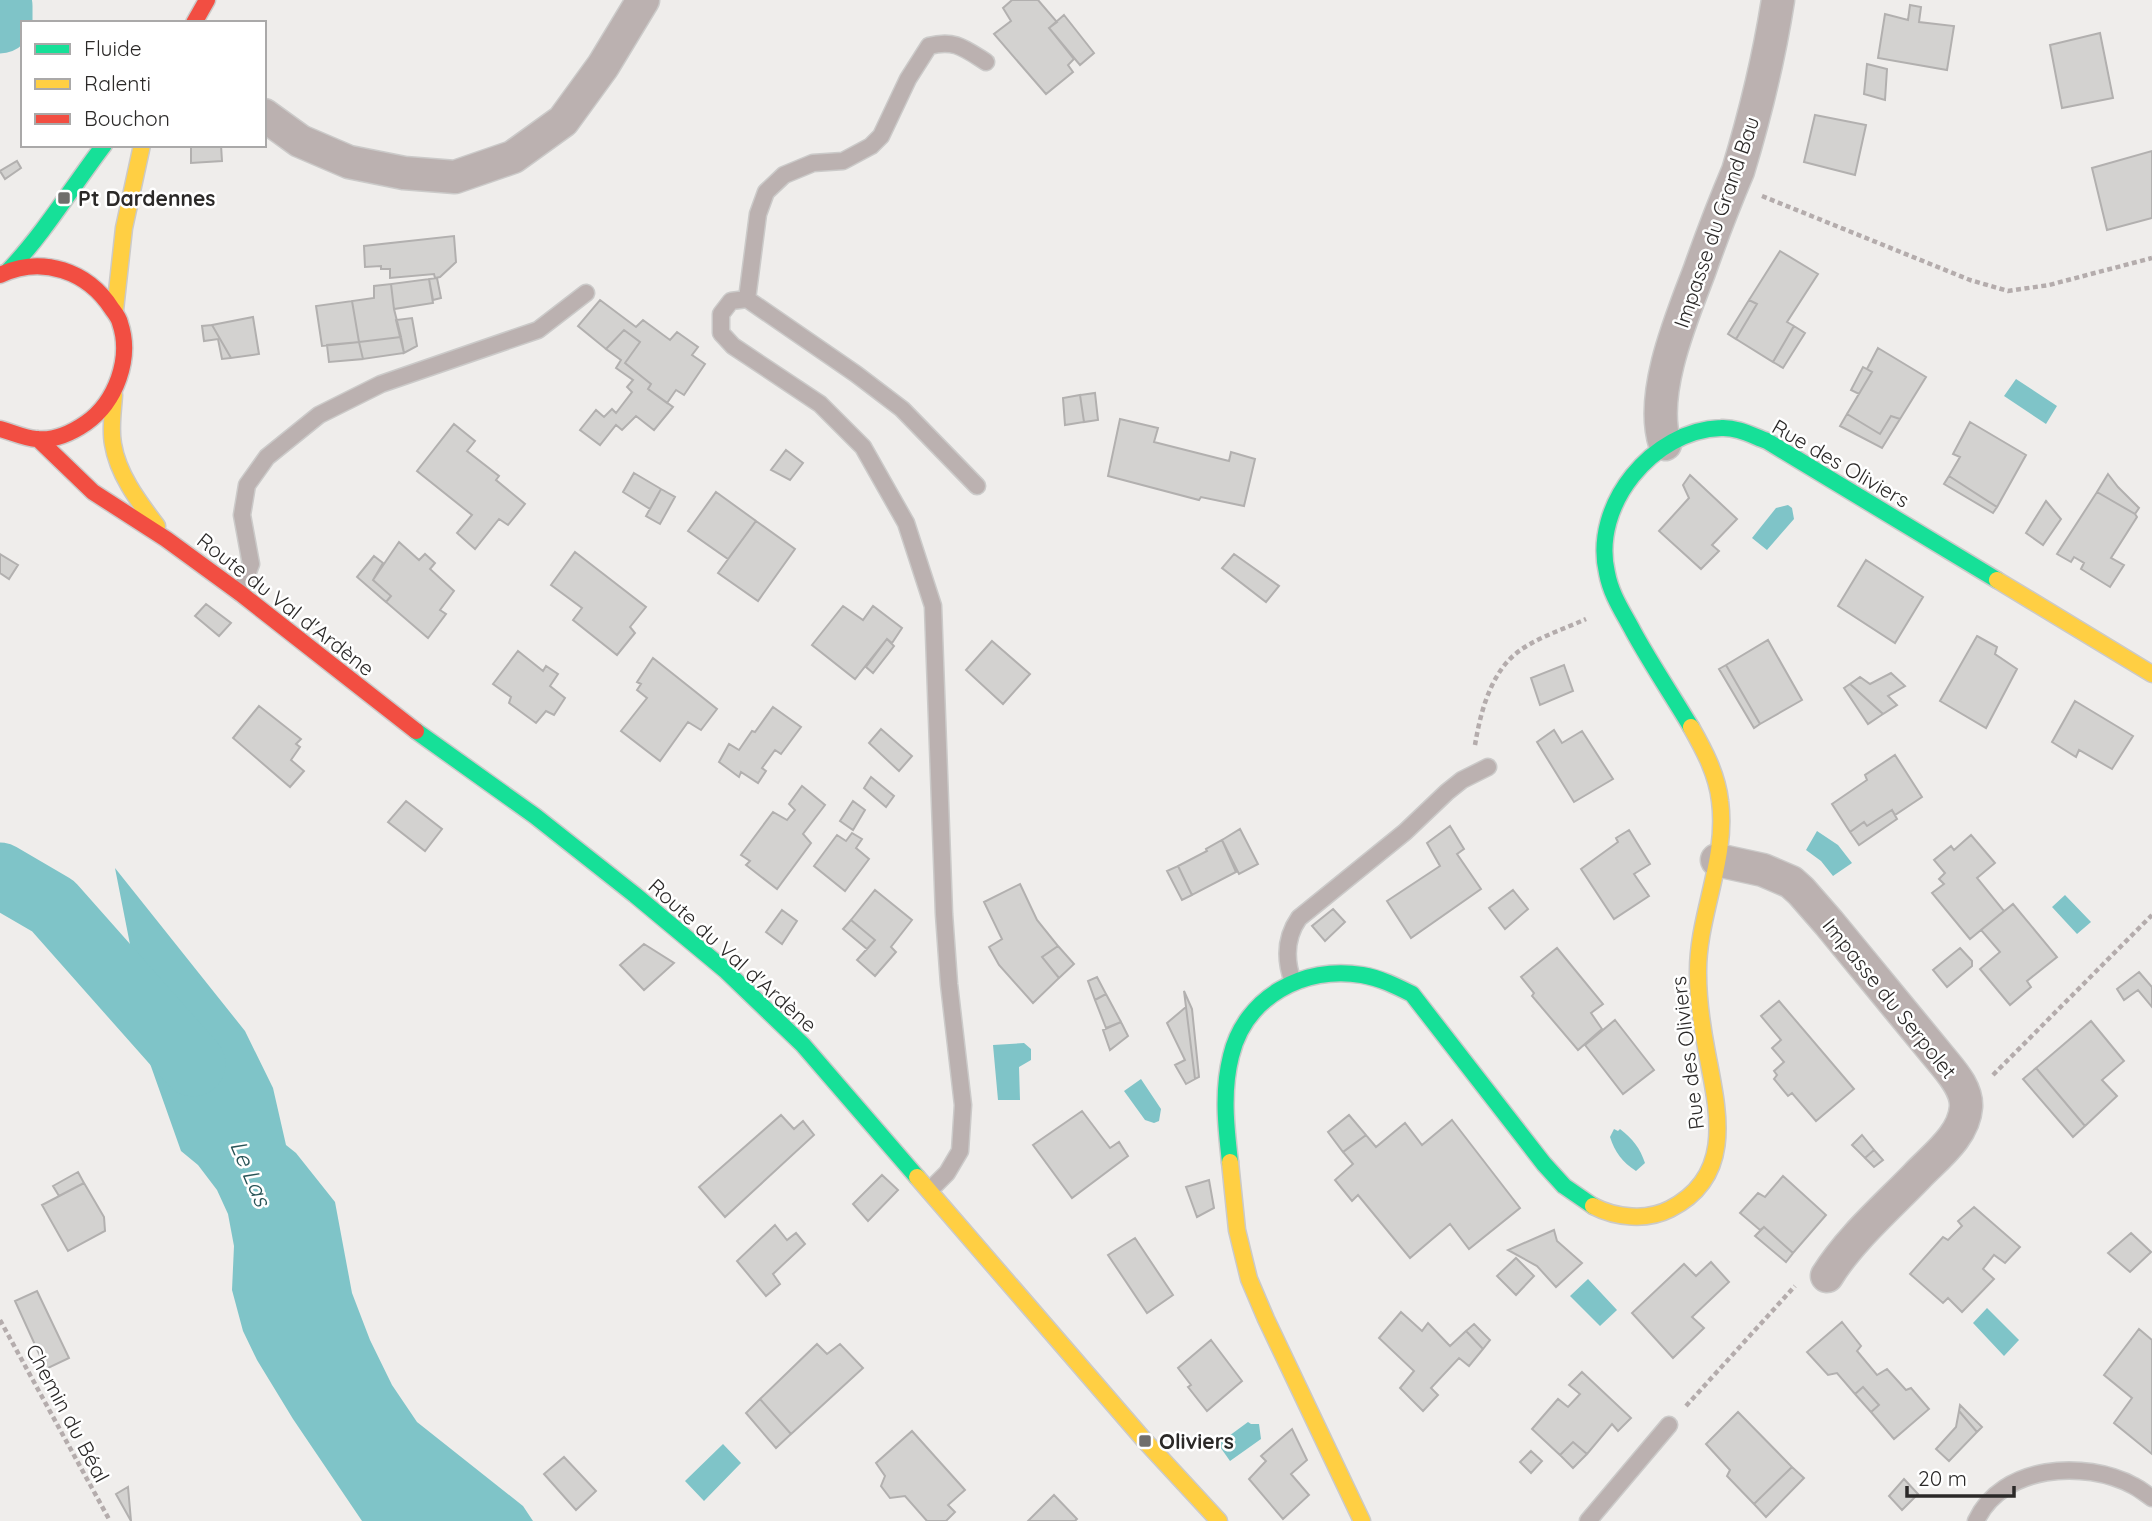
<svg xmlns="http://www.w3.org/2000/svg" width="2152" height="1521" font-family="Quicksand,sans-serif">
  <rect width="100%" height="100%" fill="#efedeb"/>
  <path fill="#7fc4c8" d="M2016 379 2057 406 2046 424 2004 396Z
    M1788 505 1792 508 1794 519 1767 550 1752 538 1776 508Z
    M1817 831 1838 845 1852 863 1833 876 1821 861 1806 850Z
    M115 868 245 1031 273 1088 286 1145 296 1153 335 1202 352 1293 370 1340 392 1385 417 1422 523 1506 533 1521H362L293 1419 257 1360 243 1331 232 1290 234 1246 228 1214 217 1190 198 1165 181 1151 142 1041 134 1027 136 975Z
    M2065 895 2091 922 2077 934 2052 907Z
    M1024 1043 1031 1049V1060L1019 1067 1020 1100H998L993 1045Z
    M1141 1079 1161 1109 1159 1121 1154 1123 1145 1120 1124 1091Z
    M1614 1129 1618 1131 1620 1129C1633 1139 1640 1148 1645 1163L1636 1171C1622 1162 1615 1152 1610 1137Z
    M1588 1279 1617 1310 1600 1326 1570 1296Z
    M1987 1308 2019 1340 2004 1356 1973 1323Z
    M1248 1422 1251 1424H1259L1261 1439 1230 1461 1218 1444Z
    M723 1444 741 1463 704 1501 685 1481Z"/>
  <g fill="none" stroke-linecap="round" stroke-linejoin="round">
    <path stroke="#7fc4c8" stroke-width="65" d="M0 6V21
      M0 875 53 906 193 1064"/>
  </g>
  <path fill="#d3d2d0" stroke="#b2b0af" stroke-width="2" d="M1012 0H1038L1057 22 1049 28 1074 59 1068 65 1073 72 1046 94 994 34 1011 21 1003 8Z
    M1910 5 1921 7 1919 22 1954 26 1947 70 1878 58 1885 14 1908 20Z
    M1064 15 1094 53 1080 65 1049 28Z
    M2100 33 2113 98 2062 108 2050 45Z
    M1867 64 1887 69 1885 100 1864 94Z
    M1815 115 1866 125 1855 175 1804 162Z
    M191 145H221L222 161 191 163Z
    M2152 151V218L2107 230 2092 168Z
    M17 161 21 168 5 179 0 171Z
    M454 236 456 262 440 277 435 278 434 274 390 278V269H381V266L365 267 364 246Z
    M1780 251 1818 274 1787 322 1794 326 1773 362 1736 339 1757 304 1749 300Z
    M437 278 441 298 433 300 429 279Z
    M429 279 433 303 394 309 391 284Z
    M391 284 394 309 401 337 359 342 352 301 374 298V286Z
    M600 300 636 327 643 320 670 340 677 332 698 347 692 355 705 364 684 395 676 390 667 403 648 389 651 384 625 363 640 342 624 330 606 349 578 326Z
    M1749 300 1757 304 1736 339 1728 334Z
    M352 301 359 342 322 346 316 306Z
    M253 317 259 354 231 358 212 325Z
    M412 318 417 346 404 353 396 320Z
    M212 325 231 358 222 359 218 339 204 341 202 326Z
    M1794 326 1805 333 1783 368 1773 362Z
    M624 330 640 342 625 363 651 384 648 389 673 407 654 430 636 416 622 430 616 425 600 445 580 430 596 410 604 417 612 409 616 413 632 392 627 387 633 380 616 368 621 360 606 349Z
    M401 337 404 353 363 359 359 342Z
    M359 342 363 359 329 362 327 345Z
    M1878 348 1926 377 1900 419 1891 416 1880 434 1847 414 1872 372 1867 369Z
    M1863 367 1872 372 1859 394 1851 390Z
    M1095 393 1098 420 1084 422 1080 395Z
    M1080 395 1084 422 1065 425 1063 398Z
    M1847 414 1880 434 1891 416 1900 419 1882 448 1840 426Z
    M1120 419 1158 428 1154 442 1229 461 1231 452 1255 459 1244 506 1201 497 1199 500 1108 476Z
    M1970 422 2026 455 1997 507 1949 476 1960 457 1953 454Z
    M454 424 475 441 467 451 499 476 496 480 525 504 508 525 499 519 475 549 457 533 472 515 417 471Z
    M786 450 803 463 790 480 771 470Z
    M634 473 661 489 650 509 623 492Z
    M2108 474 2118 487 2139 508 2135 514 2097 492Z
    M1690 475 1737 519 1712 545 1719 551 1701 569 1659 531 1689 498 1683 485Z
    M1949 476 1997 507 1993 513 1944 484Z
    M661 489 675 497 660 524 646 516Z
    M716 492 756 521 728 559 688 531Z
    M2097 492 2135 514 2137 517 2111 558 2124 565 2110 587 2081 569 2084 563 2074 557 2071 562 2057 554Z
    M2046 501 2061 519 2043 545 2026 533Z
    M756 521 795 549 758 601 718 573Z
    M399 542 419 560 425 554 435 563 430 569 454 591 440 610 446 614 428 638 386 602 391 596 373 580Z
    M575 552 646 607 630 627 635 633 617 655 573 620 582 608 551 585Z
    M0 554 18 565 9 579 0 573Z
    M1234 554 1279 586 1266 602 1222 568Z
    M374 556 383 563 373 580 391 596 386 602 357 577Z
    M1866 560 1923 597 1895 643 1838 606Z
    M206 604 231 623 219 636 195 616Z
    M843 606 863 620 873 606 902 628 892 643 887 639 855 679 812 645Z
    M1977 636 1997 647 1995 654 2017 669 1986 728 1940 701Z
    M887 639 894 646 873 673 866 667Z
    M1768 640 1802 700 1760 724 1726 665Z
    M992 641 1030 674 1003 704 966 670Z
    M518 651 543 671 546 666 558 674 550 686 565 698 554 715 546 711 536 723 509 703 511 697 493 684Z
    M653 658 717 709 701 730 688 722 660 761 621 731 647 698 637 690 641 684 637 682Z
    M1564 665 1573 691 1540 705 1531 678Z
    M1726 665 1760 724 1754 728 1719 669Z
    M1891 673 1905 686 1888 696 1897 705 1883 714 1850 684 1860 677 1870 684Z
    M1850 684 1883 714 1868 724 1844 688Z
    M2075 701 2133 736 2112 769 2079 750 2076 757 2052 742Z
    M259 706 301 739 296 744 300 747 291 760 304 771 290 787 233 738Z
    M773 707 801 727 781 754 775 750 762 768 766 771 758 783 741 772 739 777 719 762 729 744 739 750 752 731 755 732Z
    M881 729 912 756 899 771 869 743Z
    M1554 730 1562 743 1582 731 1613 779 1574 802 1537 742Z
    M1895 755 1922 797 1895 815 1892 810 1867 826 1864 822 1850 832 1832 804 1867 780 1865 775Z
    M871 777 894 796 886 807 864 788Z
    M802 786 825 805 803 834 811 843 777 889 746 865 750 861 741 855 773 812 787 820 795 810 789 804Z
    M406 801 442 829 425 851 388 822Z
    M853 801 865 810 853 830 840 821Z
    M1892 810 1897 819 1859 845 1850 832 1864 822 1867 826Z
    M1450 826 1464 849 1457 854 1481 889 1411 938 1387 901 1440 866 1427 843Z
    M1240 829 1258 864 1239 874 1222 840Z
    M1629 830 1650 864 1634 874 1649 896 1614 919 1581 869 1618 842 1616 838Z
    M852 833 862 839 856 848 869 859 845 891 814 866 837 835 846 841Z
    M1971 835 1995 863 1977 878 2004 911 1970 939 1932 893 1944 884 1939 879 1945 873 1934 860 1951 846 1954 850Z
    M1222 840 1236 872 1192 895 1178 866 1207 851 1206 849Z
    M1178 866 1192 895 1182 900 1167 871Z
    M1020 884 1037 920 1058 946 1042 957 1059 978 1033 1003 999 965 989 947 1002 939 984 902Z
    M875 890 912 920 891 947 896 952 875 976 857 960 875 940 851 920Z
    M1513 890 1528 909 1505 929 1489 908Z
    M2013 904 2057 957 2027 981 2031 987 2010 1005 1980 969 2000 952 1981 930Z
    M1333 909 1345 922 1325 941 1312 926Z
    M782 910 797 921 782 944 766 932Z
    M851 920 875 940 867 949 843 929Z
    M644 944 674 963 644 990 620 965Z
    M1058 946 1074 964 1059 978 1042 957Z
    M1557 948 1603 1004 1591 1013 1602 1029 1578 1050 1532 996 1534 993 1521 977Z
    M1960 948 1972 961V966L1947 987 1933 970Z
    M2139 972 2152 987V1007L2138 990 2124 1000 2117 989Z
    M1097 977 1106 994 1095 1000 1088 981Z
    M1184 991 1192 1009 1199 1077 1195 1079Z
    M1106 994 1121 1022 1106 1028 1095 1000Z
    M1779 1001 1854 1089 1816 1121 1792 1093 1788 1096 1774 1079 1777 1075 1774 1071 1784 1062 1772 1048 1781 1040 1761 1016Z
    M1186 1007 1195 1079 1186 1084 1175 1065 1185 1060 1167 1023Z
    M1615 1020 1654 1070 1623 1094 1585 1045Z
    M2091 1021 2124 1061 2102 1080 2117 1096 2085 1126 2036 1068Z
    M1121 1022 1128 1036 1110 1050 1103 1030Z
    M2036 1068 2085 1126 2073 1137 2023 1079Z
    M1082 1111 1110 1148 1119 1142 1128 1156 1072 1198 1033 1145Z
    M781 1115 794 1129 803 1121 814 1135 725 1217 699 1187Z
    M1349 1115 1366 1135 1343 1152 1328 1132Z
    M1452 1120 1520 1208 1469 1249 1450 1224 1410 1258 1358 1195 1352 1201 1335 1180 1353 1164 1343 1152 1366 1135 1376 1147 1405 1123 1422 1145Z
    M1862 1135 1874 1150 1865 1158 1852 1145Z
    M1874 1150 1883 1160 1874 1167 1865 1158Z
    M78 1172 84 1183 59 1196 53 1186Z
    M882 1175 898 1190 868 1221 853 1204Z
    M1783 1176 1826 1215 1793 1253 1764 1227 1760 1230 1740 1213 1758 1193 1765 1197Z
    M1209 1180 1214 1208 1197 1217 1186 1187Z
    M84 1183 104 1217 105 1231 68 1251 42 1205Z
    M1974 1207 2020 1247 2005 1263 1994 1255 1983 1269 1994 1279 1962 1312 1948 1298 1943 1303 1910 1274 1943 1237 1948 1240 1962 1226 1958 1221Z
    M775 1225 787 1240 796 1233 805 1244 773 1274 780 1284 766 1296 737 1261Z
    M1764 1227 1793 1253 1786 1262 1755 1236Z
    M1554 1230 1557 1241 1582 1263 1556 1287 1537 1266 1508 1250Z
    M2131 1233 2151 1252 2130 1272 2108 1253Z
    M1135 1238 1173 1295 1147 1313 1108 1255Z
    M1516 1258 1534 1276 1516 1295 1497 1276Z
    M1711 1262 1729 1282 1692 1317 1704 1328 1673 1358 1632 1313 1684 1264 1696 1276Z
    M37 1291 69 1358 46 1369 15 1301Z
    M1401 1312 1422 1331 1428 1323 1450 1346 1466 1331 1483 1349 1469 1366 1459 1358 1431 1388 1438 1395 1423 1411 1400 1388 1414 1371 1379 1338Z
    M1842 1322 1861 1346 1857 1351 1877 1375 1887 1369 1906 1390 1911 1388 1929 1409 1894 1439 1871 1412 1879 1405 1863 1387 1855 1394 1837 1373 1828 1375 1807 1352Z
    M1474 1324 1490 1340 1483 1349 1466 1331Z
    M2139 1329 2152 1340V1454L2114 1423 2132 1398 2104 1375Z
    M1211 1340 1242 1381 1207 1411 1188 1387 1191 1385 1178 1368Z
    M817 1344 827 1354 840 1344 863 1368 791 1434 760 1399Z
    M1582 1372 1631 1418 1618 1431 1612 1424 1587 1454 1573 1442 1560 1455 1532 1429 1558 1399 1568 1407 1580 1394 1569 1385Z
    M1863 1387 1879 1405 1871 1412 1855 1394Z
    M760 1399 791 1434 776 1448 746 1413Z
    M1960 1405 1982 1427 1977 1432 1959 1411Z
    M1959 1411 1977 1432 1949 1461 1936 1449 1956 1427Z
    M1738 1412 1792 1467 1754 1504 1727 1476 1730 1470 1706 1444Z
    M1292 1429 1307 1460 1291 1474 1309 1495 1283 1519 1249 1479 1266 1461 1261 1456Z
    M912 1431 965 1490 948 1505 955 1512 946 1521H927L905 1496 890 1498 881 1486 885 1476 876 1463Z
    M1573 1442 1587 1454 1573 1468 1560 1455Z
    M1531 1451 1542 1461 1531 1473 1520 1462Z
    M564 1457 596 1491 576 1510 544 1474Z
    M1792 1467 1804 1478 1766 1517 1754 1504Z
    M1904 1479 1918 1494 1902 1510 1889 1496Z
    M128 1487 131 1521 116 1494Z
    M1054 1495 1077 1519 1075 1521H1028Z"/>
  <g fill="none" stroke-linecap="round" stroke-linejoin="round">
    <g stroke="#cbcac9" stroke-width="19">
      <path id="lane" d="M747 299 758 214 766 192 784 175 813 163 843 161 871 146 881 136 908 79 929 46C954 39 964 48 986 62
        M240 593 251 564 242 515 247 485 267 457 319 415 381 384 538 330 586 293
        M1293 982C1285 960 1285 938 1299 918L1405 832 1447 792 1462 780 1488 767
        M930 1190 947 1173 960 1151 963 1105 949 984 944 914 933 606 906 523 863 447 820 404 733 346 721 333V314L731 301 747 299 856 374 902 409 977 486
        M1588 1521 1669 1425
        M1976 1521C2002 1465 2084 1459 2134 1486 2140 1489 2146 1494 2152 1498"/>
    </g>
    <g stroke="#cbcac9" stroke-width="35">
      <path id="street" d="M264 115 300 141 349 162 404 173 455 177 513 157 563 121 603 66 643 0
        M1665 444C1649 395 1681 319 1699 272 1711 238 1724 204 1738 171 1755 115 1769 58 1778 0
        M1717 860 1763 870 1791 882 1801 891 1829 923 1945 1064C1955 1076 1967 1091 1966 1107 1964 1136 1935 1157 1917 1176 1887 1207 1849 1240 1827 1276"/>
    </g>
    <g stroke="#cbcac9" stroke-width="19">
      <path id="fast" d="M9 270C45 232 72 187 104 145
        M1691 727C1672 695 1651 664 1633 631 1623 612 1611 595 1607 573 1591 505 1653 430 1721 428 1737 427 1753 436 1767 441L1997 580
        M416 731 535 816 635 895 725 970 803 1045 917 1177
        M1230 1162C1226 1127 1222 1091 1231 1056 1245 997 1304 965 1362 975 1380 978 1396 986 1412 994L1544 1164 1564 1186 1593 1206"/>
    </g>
    <g stroke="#cbcac9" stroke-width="19">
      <path id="slow" d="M115 310 124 228 142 145
        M114 395C113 411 110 428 113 444 118 475 139 502 157 526
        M1997 580 2152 674
        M1230 1162 1237 1230 1249 1279 1266 1319 1362 1521
        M917 1177 1145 1441 1219 1521
        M1593 1206C1616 1218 1647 1221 1670 1209 1735 1176 1718 1111 1707 1053 1702 1027 1698 1001 1698 974 1697 916 1728 860 1720 801 1717 774 1704 750 1691 727"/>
    </g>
    <g stroke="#cbcac9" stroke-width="19">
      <path id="jam" d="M194 23 207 0
        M0 275C42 255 88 271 112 309 115 313 119 318 120 323 132 358 116 402 86 423 73 432 54 441 36 439 24 438 12 432 0 429
        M38 439 93 492 166 539 240 593 416 731"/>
    </g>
    <path stroke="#b4acac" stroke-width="4.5" stroke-dasharray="5 3.5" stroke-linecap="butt" d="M1762 196 1970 280 2008 291 2049 285 2152 258
      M1475 745C1480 715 1489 678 1513 656 1532 639 1562 630 1586 619
      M1993 1075 2152 915
      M0 1320 110 1521
      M1686 1406 1795 1286"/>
    <use href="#lane" stroke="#bbb1b0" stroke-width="16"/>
    <use href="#street" stroke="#bbb1b0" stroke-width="32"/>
    <use href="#fast" stroke="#16e098" stroke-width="16"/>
    <use href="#slow" stroke="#ffcf43" stroke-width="16"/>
    <use href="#jam" stroke="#f24e42" stroke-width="16"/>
  </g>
  <g fill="#706e6c" stroke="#fff" stroke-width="2.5">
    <rect x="57" y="191" width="14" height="14" rx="3.5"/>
    <rect x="1138" y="1434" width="14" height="14" rx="3.5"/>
  </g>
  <g text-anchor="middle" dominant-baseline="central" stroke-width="5" stroke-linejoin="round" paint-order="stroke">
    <g font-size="21" font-weight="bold" fill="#2b2928" stroke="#fff" text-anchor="start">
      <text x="78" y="198">Pt Dardennes</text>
      <text x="1159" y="1441">Oliviers</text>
    </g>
    <g font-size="21" fill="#2b2928" stroke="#fff">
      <text transform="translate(1716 222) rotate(-71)">Impasse du Grand Bau</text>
      <text transform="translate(1841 463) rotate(30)">Rue des Oliviers</text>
      <text transform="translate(286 604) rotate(38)">Route du Val d'Ardène</text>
      <text transform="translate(733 955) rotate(42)">Route du Val d'Ardène</text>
      <text transform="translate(1890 998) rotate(51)">Impasse du Serpolet</text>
      <text transform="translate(1687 1053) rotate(-97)">Rue des Oliviers</text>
      <text transform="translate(68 1413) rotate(62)">Chemin du Béal</text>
    </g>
    <g font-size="23" font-style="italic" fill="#285457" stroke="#fff">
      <text transform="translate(251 1173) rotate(67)">Le Las</text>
    </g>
  </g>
  <rect x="21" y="21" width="245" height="126" fill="#ffffff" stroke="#aaa9a9" stroke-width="2"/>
  <rect x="35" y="44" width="35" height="10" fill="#16e098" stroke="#aaa9a9" stroke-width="2"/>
  <text x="84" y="56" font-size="21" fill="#2b2928">Fluide</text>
  <rect x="35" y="79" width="35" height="10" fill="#ffcf43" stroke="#aaa9a9" stroke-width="2"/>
  <text x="84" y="91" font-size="21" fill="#2b2928">Ralenti</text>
  <rect x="35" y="114" width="35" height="10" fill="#f24e42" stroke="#aaa9a9" stroke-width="2"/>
  <text x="84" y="126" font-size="21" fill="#2b2928">Bouchon</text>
  <path d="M1907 1486v10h107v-10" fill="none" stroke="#2b2928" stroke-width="3.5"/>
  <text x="1918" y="1486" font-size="21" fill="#2b2928" stroke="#ffffff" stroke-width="5" paint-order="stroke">20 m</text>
</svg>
